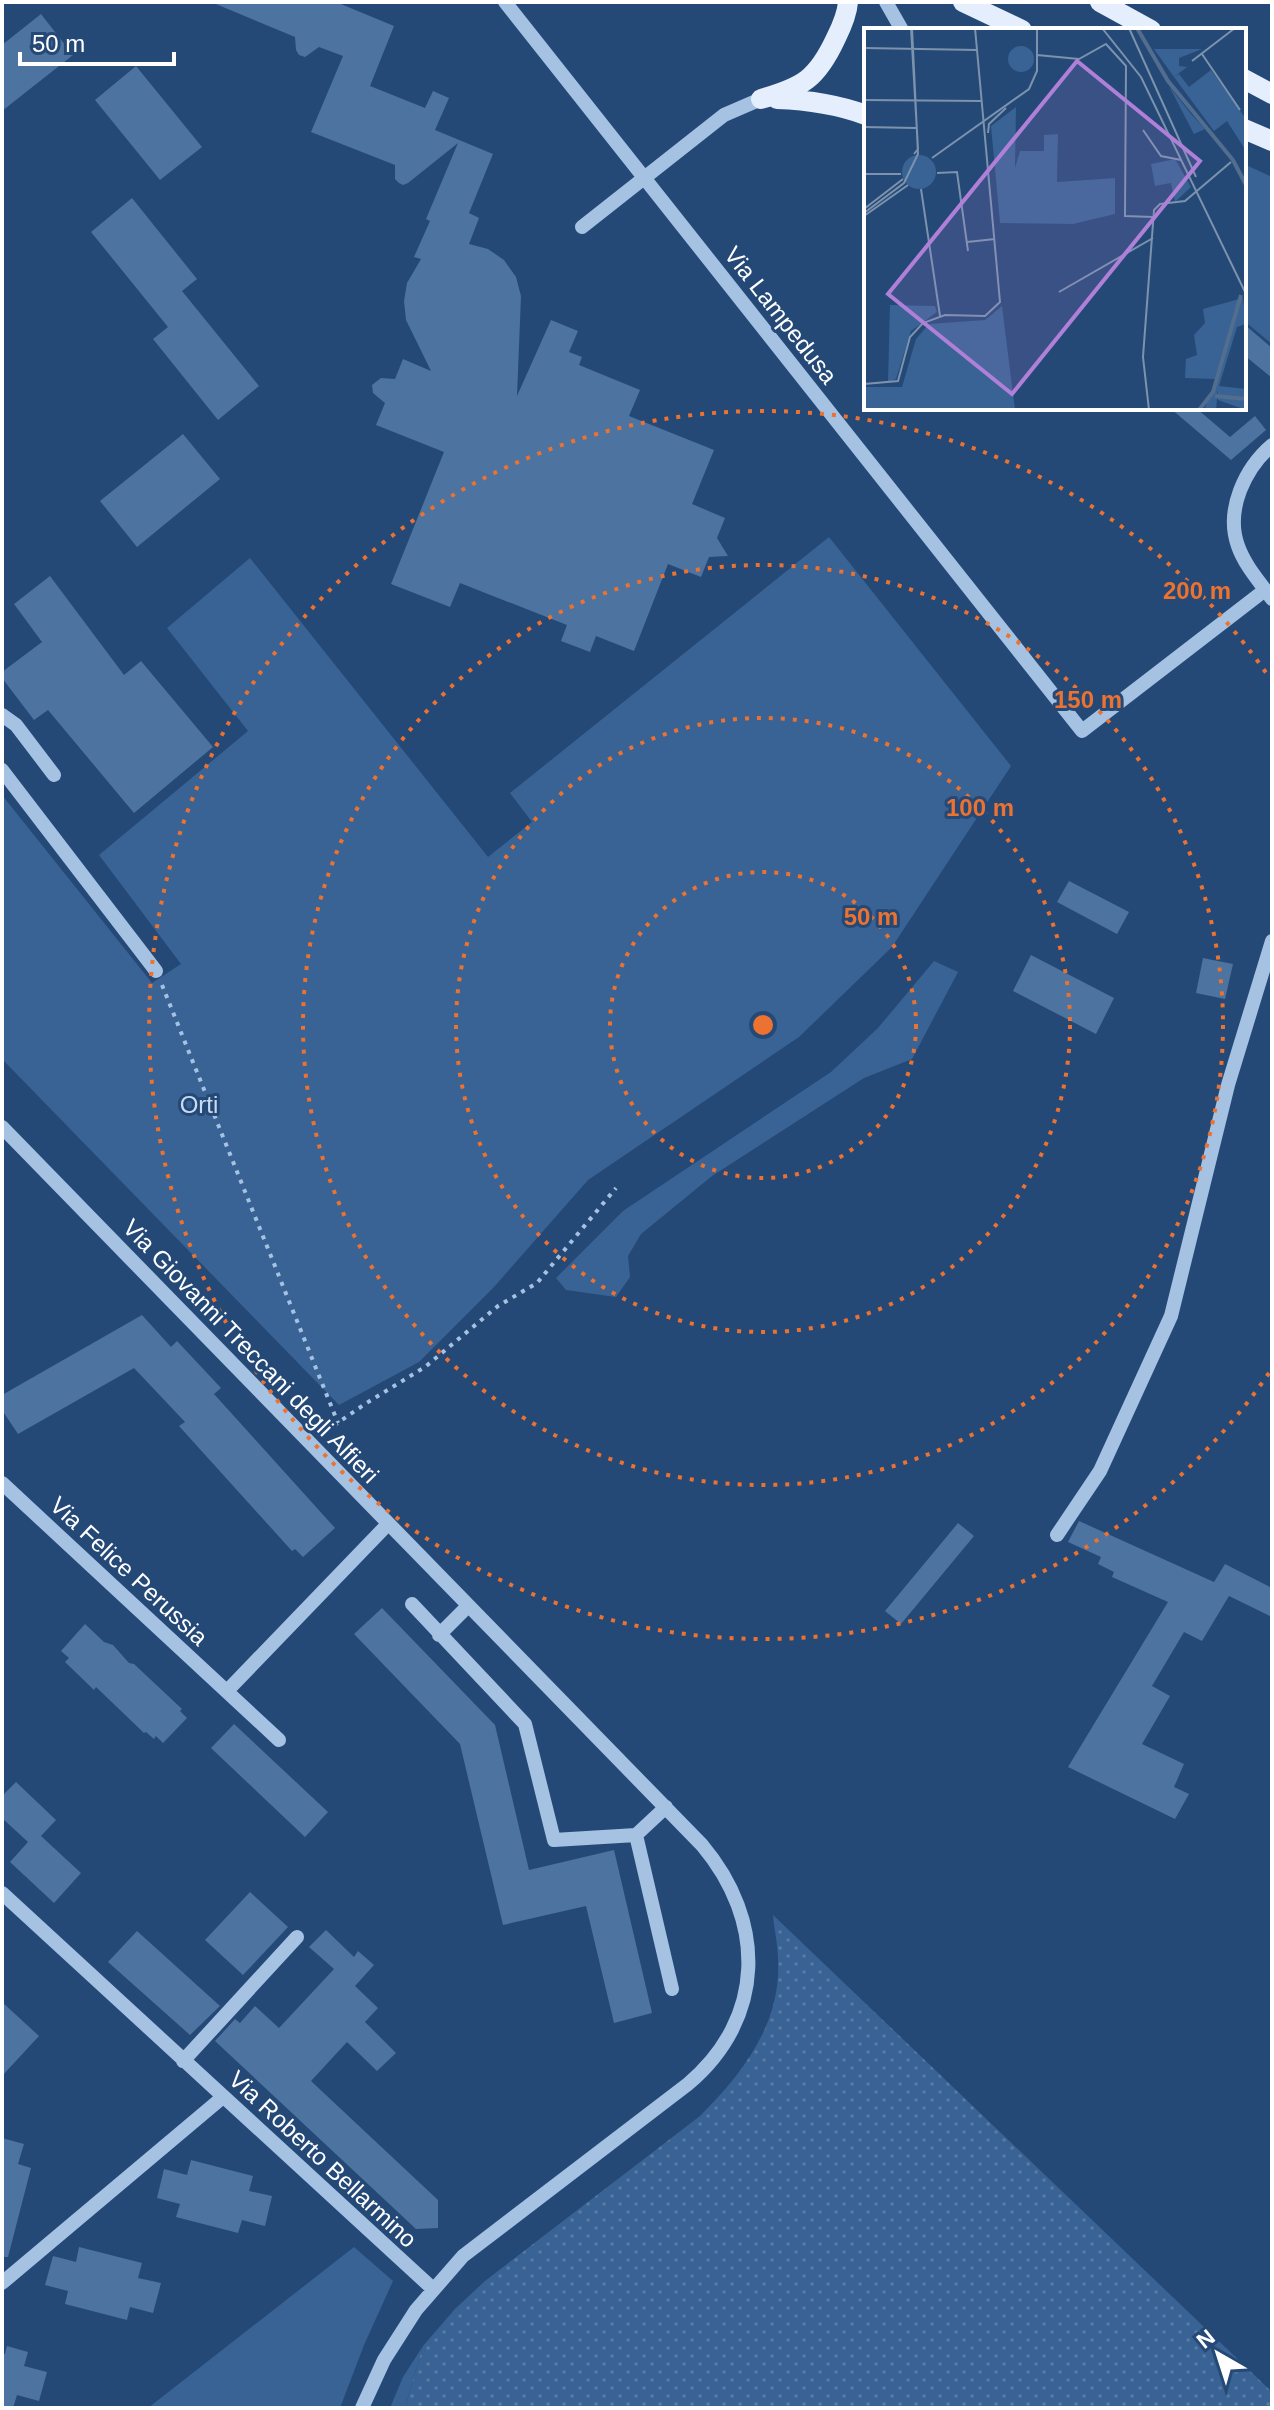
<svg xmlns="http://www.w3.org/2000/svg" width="1274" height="2410" font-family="Helvetica,sans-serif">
  <defs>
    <pattern id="park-dots" width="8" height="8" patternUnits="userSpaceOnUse" patternTransform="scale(2)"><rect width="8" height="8" fill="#396394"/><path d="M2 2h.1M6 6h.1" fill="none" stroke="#577aa4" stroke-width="1.8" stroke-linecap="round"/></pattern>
  </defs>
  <rect width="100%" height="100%" fill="#254977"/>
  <path fill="#396394" d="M1244 164 1272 177V344L1244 321Z
    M829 537 1011 766 892 947 799 1037 588 1180 494 1287 419 1362 339 1405 2 1059V795L152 983 181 964 99 855 248 731 167 628 250 558 488 857 532 822 510 793Z
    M934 961 958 972 912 1059 864 1078 712 1176 641 1234 628 1256 630 1277 616 1297 566 1290 556 1278 623 1211 831 1072 878 1028Z
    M354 2247 393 2281 364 2345 340 2408H148Z
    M423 2346 405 2408H390L403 2377Z"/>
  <path fill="url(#park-dots)" d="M773 1915 1272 2392V2408H405L423 2346 455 2309 485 2281 700 2116C743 2073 782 2023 778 1958 778 1944 774 1929 773 1915Z"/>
  <path fill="#4d73a0" d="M211 2H336L394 26 370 86 425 108 433 91 449 98 435 130 493 154 469 213 479 218 469 244 488 249 504 260 516 277 521 296 517 396 551 320 578 331 569 352 582 357 579 365 640 390 629 416 714 450 692 504 725 518 717 538 728 556 709 557 701 577 668 564 634 651 596 636 590 652 561 641 567 625 460 583 450 607 391 584 444 452 376 425 385 403 373 393 372 385 381 378 395 379 403 359 431 371 406 320 404 301 407 283 421 259 414 257 430 221 426 219 458 143 408 183 403 185 399 183 395 179V165L311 132 343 56 319 47 305 57 299 55 296 50 295 37Z
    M41 14 73 55 2 111V45Z
    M136 66 202 147 160 180 95 100Z
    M132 198 197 279 182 291 259 386 218 420 153 339 168 327 91 232Z
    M1244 324 1272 348V378L1244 355Z
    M1170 408H1196L1230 437 1255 416 1266 430 1231 460Z
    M183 434 220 479 137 547 100 501Z
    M50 576 124 675 141 661 213 747 134 813 48 710 34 720 2 678V672L42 642 14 604Z
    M1069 881 1129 912 1117 934 1057 902Z
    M1031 955 1114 998 1096 1034 1013 991Z
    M1203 958 1233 964 1225 999 1196 993Z
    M142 1315 171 1347 177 1341 221 1388 214 1394 335 1528 303 1557 295 1549 292 1551 179 1426 185 1422 134 1368 18 1434 2 1410V1395Z
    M1079 1521 1214 1582 1225 1564 1272 1588V1617L1229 1596 1202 1641 1184 1632 1152 1686 1170 1696 1142 1744 1184 1764 1174 1787 1189 1794 1175 1819 1068 1767 1168 1602 1112 1577 1114 1572 1098 1564 1101 1557 1068 1542Z
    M958 1523 974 1536 901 1624 885 1611Z
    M382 1608 495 1725 529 1870 614 1850 652 2013 614 2023 586 1906 503 1925 460 1744 354 1634Z
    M85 1624 104 1642 113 1645 129 1663 134 1664 182 1709 180 1711 187 1718 163 1743 156 1736 154 1739 146 1732 144 1733 96 1687 94 1690 65 1662 69 1658 61 1651Z
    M234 1724 328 1812 305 1837 211 1748Z
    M16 1782 56 1820 41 1836 81 1873 54 1903 10 1862 28 1842 2 1818V1796Z
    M250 1892 288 1927 243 1975 205 1940Z
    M326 1930 354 1957 358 1951 374 1965 355 1986 378 2008 365 2022 396 2053 377 2071 347 2042 311 2081 438 2200V2228L416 2229 215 2041 235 2019 240 2023 255 2006 279 2028 334 1969 309 1947Z
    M137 1931 220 2006 190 2035 108 1962Z
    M2 2002 39 2036 2 2076Z
    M2 2138 24 2144 18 2164 31 2168 8 2257H2Z
    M191 2160 253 2176 249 2191 272 2196 265 2226 242 2220 238 2233 176 2217 180 2204 157 2198 164 2169 187 2175Z
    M79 2247 142 2263 138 2278 161 2283 153 2313 130 2307 127 2320 65 2304 68 2291 45 2285 53 2256 76 2262Z
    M7 2346 28 2352 24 2366 47 2372 39 2401 17 2395 13 2408H2V2353L5 2354Z"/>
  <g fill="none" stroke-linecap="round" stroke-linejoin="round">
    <path stroke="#a6c2e3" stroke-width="4" stroke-dasharray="4 6" stroke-linecap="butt" d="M162 985 338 1423
      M326 1431 365 1404 425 1367 498 1306 537 1283 616 1188"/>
    <path stroke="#a6c2e3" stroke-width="14" d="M505 2 1082 731 1265 590
      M886 2 902 30
      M582 227 724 115 761 99
      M1272 445C1245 468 1225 510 1238 546 1245 566 1260 582 1272 599
      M2 715 16 725 54 775
      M2 770 156 971
      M2 1127 702 1845C766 1921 766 2018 688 2084L463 2256 416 2310 384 2360 362 2408
      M2 1483 279 1740
      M1057 1535 1100 1471 1171 1316 1228 1085 1272 941
      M412 1604 525 1724 554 1840 636 1835 666 1807
      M439 1635 468 1606
      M227 1691 388 1524
      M636 1835 672 1989
      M2 1893 433 2289
      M183 2061 297 1937
      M2 2283 223 2097"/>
    <path stroke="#e5eefc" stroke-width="20" d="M963 2 1022 30
      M1100 2 1151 30
      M1244 79 1272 94
      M761 99C803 87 817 79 836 38 842 26 847 15 848 2
      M777 99C808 100 836 104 866 115
      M1244 129 1272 141"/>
  </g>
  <g fill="none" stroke="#eb7230" stroke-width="4" stroke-dasharray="4 8">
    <circle cx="763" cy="1025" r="153"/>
    <circle cx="763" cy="1025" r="307"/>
    <circle cx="763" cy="1025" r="460"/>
    <path d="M1269 1373A614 614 0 1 1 1269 677"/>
  </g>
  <g text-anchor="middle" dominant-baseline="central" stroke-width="6" stroke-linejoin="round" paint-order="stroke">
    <g font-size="24" fill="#fff" stroke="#254977">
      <text transform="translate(781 315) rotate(52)">Via Lampedusa</text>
      <text transform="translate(251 1351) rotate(46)">Via Giovanni Treccani degli Alfieri</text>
      <text transform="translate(129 1571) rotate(43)">Via Felice Perussia</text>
      <text transform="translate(323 2159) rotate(43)">Via Roberto Bellarmino</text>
    </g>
    <g font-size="24" fill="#c8dbf2" stroke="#254977">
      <text x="199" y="1104">Orti</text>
    </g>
  </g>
  <g transform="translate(864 28)">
    <rect width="382" height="382" fill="#254977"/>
    <path d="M144 31a13 13 0 1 1 26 0a13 13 0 1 1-26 0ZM290 21H338L315 30V38L323 39 310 49ZM305 58 327 86 341 101 330 106ZM152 79 151 140 156 123H180V107L194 106 193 154 251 150V186L209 196 136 195 127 98ZM311 131 327 159 311 174 307 155 291 158 287 136ZM379 270 382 296 373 299 355 358 382 361V382L354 372V361L352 382H340L352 351 321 350 322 331 333 327 330 307 341 295 339 281ZM26 277 71 278 73 284 47 303 32 351 24 354Z" fill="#396394"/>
    <path d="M347 42 382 91V123L363 93 350 103 310 49 315 46 325 59ZM38 144a17 17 0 1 1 34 0a17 17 0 1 1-34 0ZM138 278 151 382H0V359H38L52 311 65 296 121 292Z" fill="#396394"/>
    <path fill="none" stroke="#526d8e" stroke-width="4" d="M273 0 304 53 369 132 382 157M351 368 382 371M335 382 349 364 377 267"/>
    <path fill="none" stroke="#7c92ad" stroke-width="2" d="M47 0 54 121 50 126M238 0 277 49 382 266M265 0 332 149M0 20 113 22M338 26 376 82M173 27 215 31 242 16 262 38 261 188 289 189M328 33 371 0M0 72 118 73M0 99 52 100M279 102 297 128 317 132M124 105 125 96 142 80M68 130 165 61 173 43V0M73 145 93 144 104 223M0 146H37M57 161 76 288M0 181 39 151M0 185 40 155 54 126 48 0M0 188 44 157M103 214 131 211M195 264 289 210M0 356 34 353 46 309 59 295 81 287 121 288 136 274 111 0M285 382 279 329 290 182 296 176 321 173 367 134"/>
    <path fill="#b080d9" fill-opacity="0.15" stroke="#b080d9" stroke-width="4" d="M213 33 336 133 148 366 24 266Z"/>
    <rect width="382" height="382" fill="none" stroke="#fff" stroke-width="4"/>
  </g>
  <circle cx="763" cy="1025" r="12" fill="#eb7230" stroke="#254977" stroke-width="4"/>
  <g font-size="24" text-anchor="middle" font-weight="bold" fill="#eb7230" stroke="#254977" stroke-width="6" stroke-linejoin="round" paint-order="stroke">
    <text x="1197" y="599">200 m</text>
    <text x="1088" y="708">150 m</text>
    <text x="980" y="816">100 m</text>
    <text x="871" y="925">50 m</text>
  </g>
  <rect width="1274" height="2410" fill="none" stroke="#ffffff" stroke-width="8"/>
  <g transform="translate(1218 2354) rotate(321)" stroke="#254977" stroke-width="6" paint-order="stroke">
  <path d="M0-6L14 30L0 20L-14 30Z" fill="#ffffff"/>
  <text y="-12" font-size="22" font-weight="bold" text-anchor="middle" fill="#ffffff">N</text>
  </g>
  <path d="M20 52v12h154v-12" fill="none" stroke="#ffffff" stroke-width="4"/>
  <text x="32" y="52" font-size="24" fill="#ffffff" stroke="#254977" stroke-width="6" paint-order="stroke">50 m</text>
</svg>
